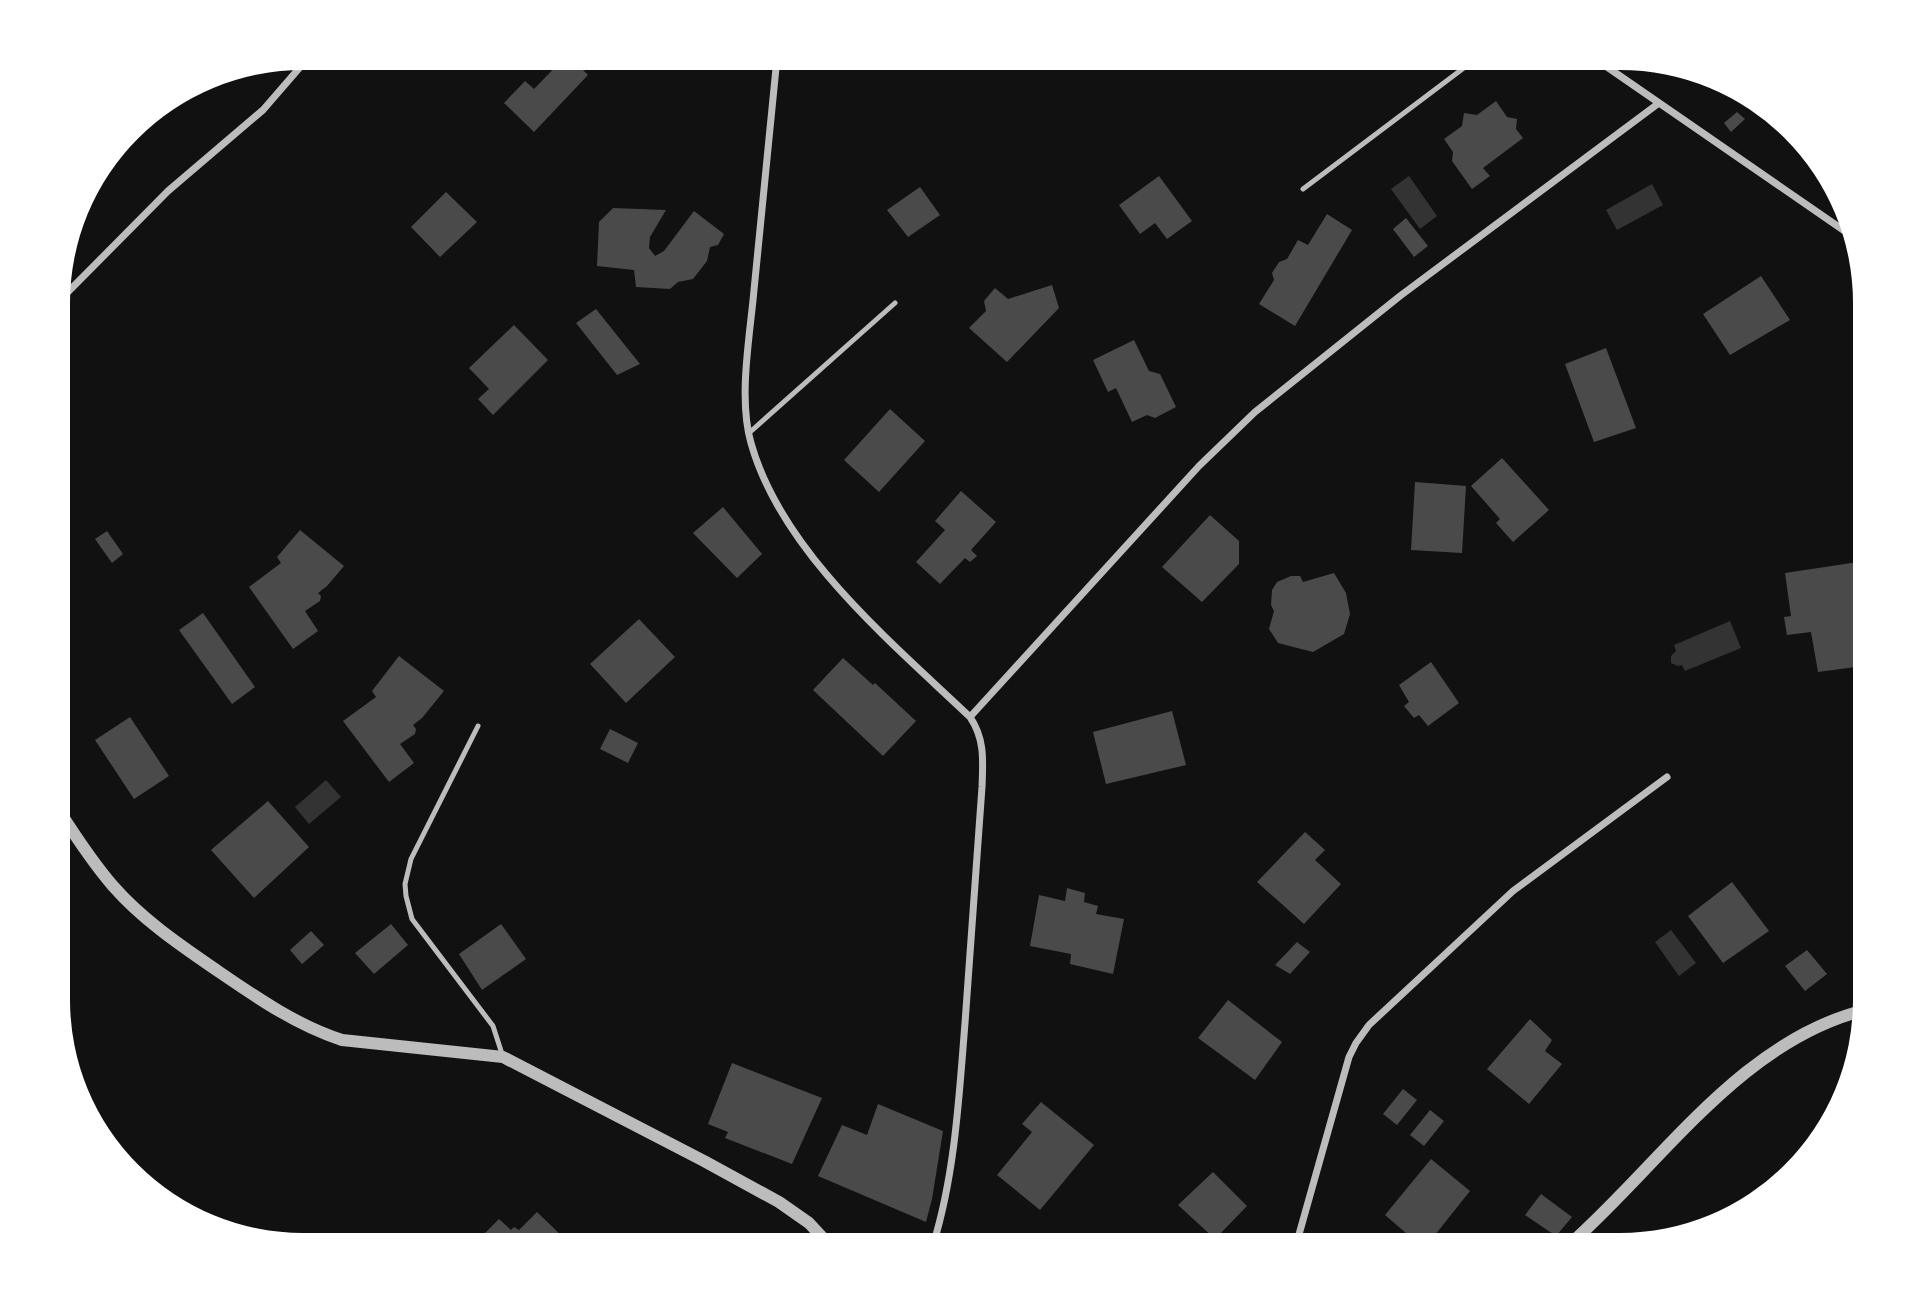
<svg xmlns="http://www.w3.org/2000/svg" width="1923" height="1303" font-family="Manrope,sans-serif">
  <rect width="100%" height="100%" fill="#111"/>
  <path fill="#333" d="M1409 176 1437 216 1420 229 1391 189Z
    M1652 184 1663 205 1617 230 1606 210Z
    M1730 621 1741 648 1685 671 1682 665 1678 666 1671 663V656L1676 651 1674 645Z
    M326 780 341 797 309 824 295 807Z
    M1671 930 1696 963 1679 976 1655 942Z"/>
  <path fill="#4a4a4a" d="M564 58H571L588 75 534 132 504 103 525 81 534 89Z
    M1496 101 1507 117 1517 119 1516 129 1523 138 1483 168 1490 176 1472 189 1452 161 1453 152 1444 139 1462 126 1464 113 1477 115Z
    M1737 112 1745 119 1731 132 1724 123Z
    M1159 176 1192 221 1167 239 1155 223 1140 234 1119 205Z
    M920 187 940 215 908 237 887 210Z
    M446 192 477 222 440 257 411 227Z
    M613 208 666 210 650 237 649 248 655 256 664 251 694 211 724 234 718 245 710 247 707 261 693 279 678 282 670 289 636 287 634 270 597 266 599 222Z
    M1327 214 1352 230 1295 326 1259 304 1274 280 1272 273 1279 262 1287 259 1298 240 1308 245Z
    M1406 218 1428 246 1414 257 1393 229Z
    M1761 276 1790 320 1730 355 1703 314Z
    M1052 285 1059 308 1007 362 969 328 986 311 984 301 995 288 1008 299Z
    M596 309 640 364 617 375 576 323Z
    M514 325 548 360 493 415 478 399 489 389 469 368Z
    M1134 340 1149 371 1160 374 1176 407 1155 418 1147 415 1132 422 1116 388 1108 392 1093 360Z
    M1606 348 1636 428 1594 442 1565 364Z
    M890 409 925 441 879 492 844 460Z
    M1502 458 1549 510 1513 542 1496 523 1500 519 1471 486Z
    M1415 482 1466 486 1462 553 1411 550Z
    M961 491 996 522 971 550 977 556 970 562 965 558 940 584 916 562 945 530 935 521Z
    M723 507 762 554 737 578 693 533Z
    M1210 515 1239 541V564L1202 602 1162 567Z
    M300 530 344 566 327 586 318 593 321 596 320 601 305 611 318 631 293 649 249 587 281 563 277 557Z
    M107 531 123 554 112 563 95 539Z
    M1858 562 1865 603V625L1857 626 1863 666 1818 672 1811 632 1787 635 1784 617 1791 616 1785 573Z
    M1334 573 1346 593 1350 614 1344 634 1313 652 1278 643 1269 629 1274 611 1271 605 1272 590 1277 582 1291 576H1300L1303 582Z
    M203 613 255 687 232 704 179 630Z
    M639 619 675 657 626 703 590 664Z
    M399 656 444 691 422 718 413 725 416 729 415 734 400 744 414 763 389 782 343 721 376 697 372 691Z
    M843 658 873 685 875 683 916 721 883 756 813 690Z
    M1431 662 1459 703 1428 726 1419 715 1414 718 1404 706 1409 702 1399 685Z
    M1172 711 1186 765 1106 784 1093 732Z
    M130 717 169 776 134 799 95 740Z
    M610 729 638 743 628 763 600 749Z
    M268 801 309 847 254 898 211 850Z
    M1305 832 1325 850 1315 860 1341 884 1304 924 1257 882Z
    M1732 882 1769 931 1723 963 1688 916Z
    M1067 888 1085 893 1084 902 1098 906 1096 914 1124 919 1113 974 1070 964 1071 954 1030 946 1039 895 1065 901Z
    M391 924 408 945 374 974 355 953Z
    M501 924 526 959 482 990 459 954Z
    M311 931 324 945 302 964 290 950Z
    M1297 942 1310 952 1290 974 1275 965Z
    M1807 950 1827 974 1805 991 1785 966Z
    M1228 1000 1282 1042 1255 1080 1198 1038Z
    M1530 1019 1552 1040 1545 1051 1562 1064 1529 1104 1487 1069Z
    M732 1063 822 1098 792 1164 725 1138 728 1132 708 1124Z
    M1403 1089 1417 1100 1397 1125 1383 1114Z
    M1041 1102 1094 1145 1040 1210 997 1175 1032 1132 1022 1124Z
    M878 1104 943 1131 932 1199 926 1222 818 1176 842 1125 867 1135Z
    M1430 1110 1444 1121 1424 1146 1410 1135Z
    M1431 1159 1470 1191 1427 1245H1420L1385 1215Z
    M1213 1172 1247 1206 1215 1239 1178 1205Z
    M1541 1194 1572 1217 1556 1236 1525 1215Z
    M537 1212 565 1239 559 1245H473L499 1219 511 1230 514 1227 519 1230Z"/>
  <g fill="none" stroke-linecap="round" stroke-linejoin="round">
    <path stroke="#bcbcbc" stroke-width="5" d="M1303 189 1477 58
      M749 433 895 303
      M478 726 411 859 405 884 406 896 412 919 493 1026 503 1057"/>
    <path stroke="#bcbcbc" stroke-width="7" d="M777 58C770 135 762 212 754 290 750 336 738 398 751 443 781 551 891 642 970 717 985 739 983 761 982 787 976 866 971 944 965 1023 959 1097 955 1174 933 1245
      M1594 58 1849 234
      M60 300 168 191 263 110 308 58
      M970 717 1199 466 1255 412 1400 296 1659 103
      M1296 1245 1349 1057 1356 1043 1369 1025 1513 891 1667 777"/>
    <path stroke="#bcbcbc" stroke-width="12" d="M60 812C76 837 93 863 113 886 141 918 177 943 212 967 253 995 295 1025 342 1040L503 1057 704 1161 779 1202 809 1223 822 1237 825 1245
      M1569 1245C1661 1164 1740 1041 1865 1010"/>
  </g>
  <path d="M0 0H1923V1303H0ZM303 70H1620A233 233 0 0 1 1853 303V1000A233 233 0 0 1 1620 1233H303A233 233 0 0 1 70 1000V303A233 233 0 0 1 303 70Z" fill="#fff" fill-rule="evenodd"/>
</svg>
